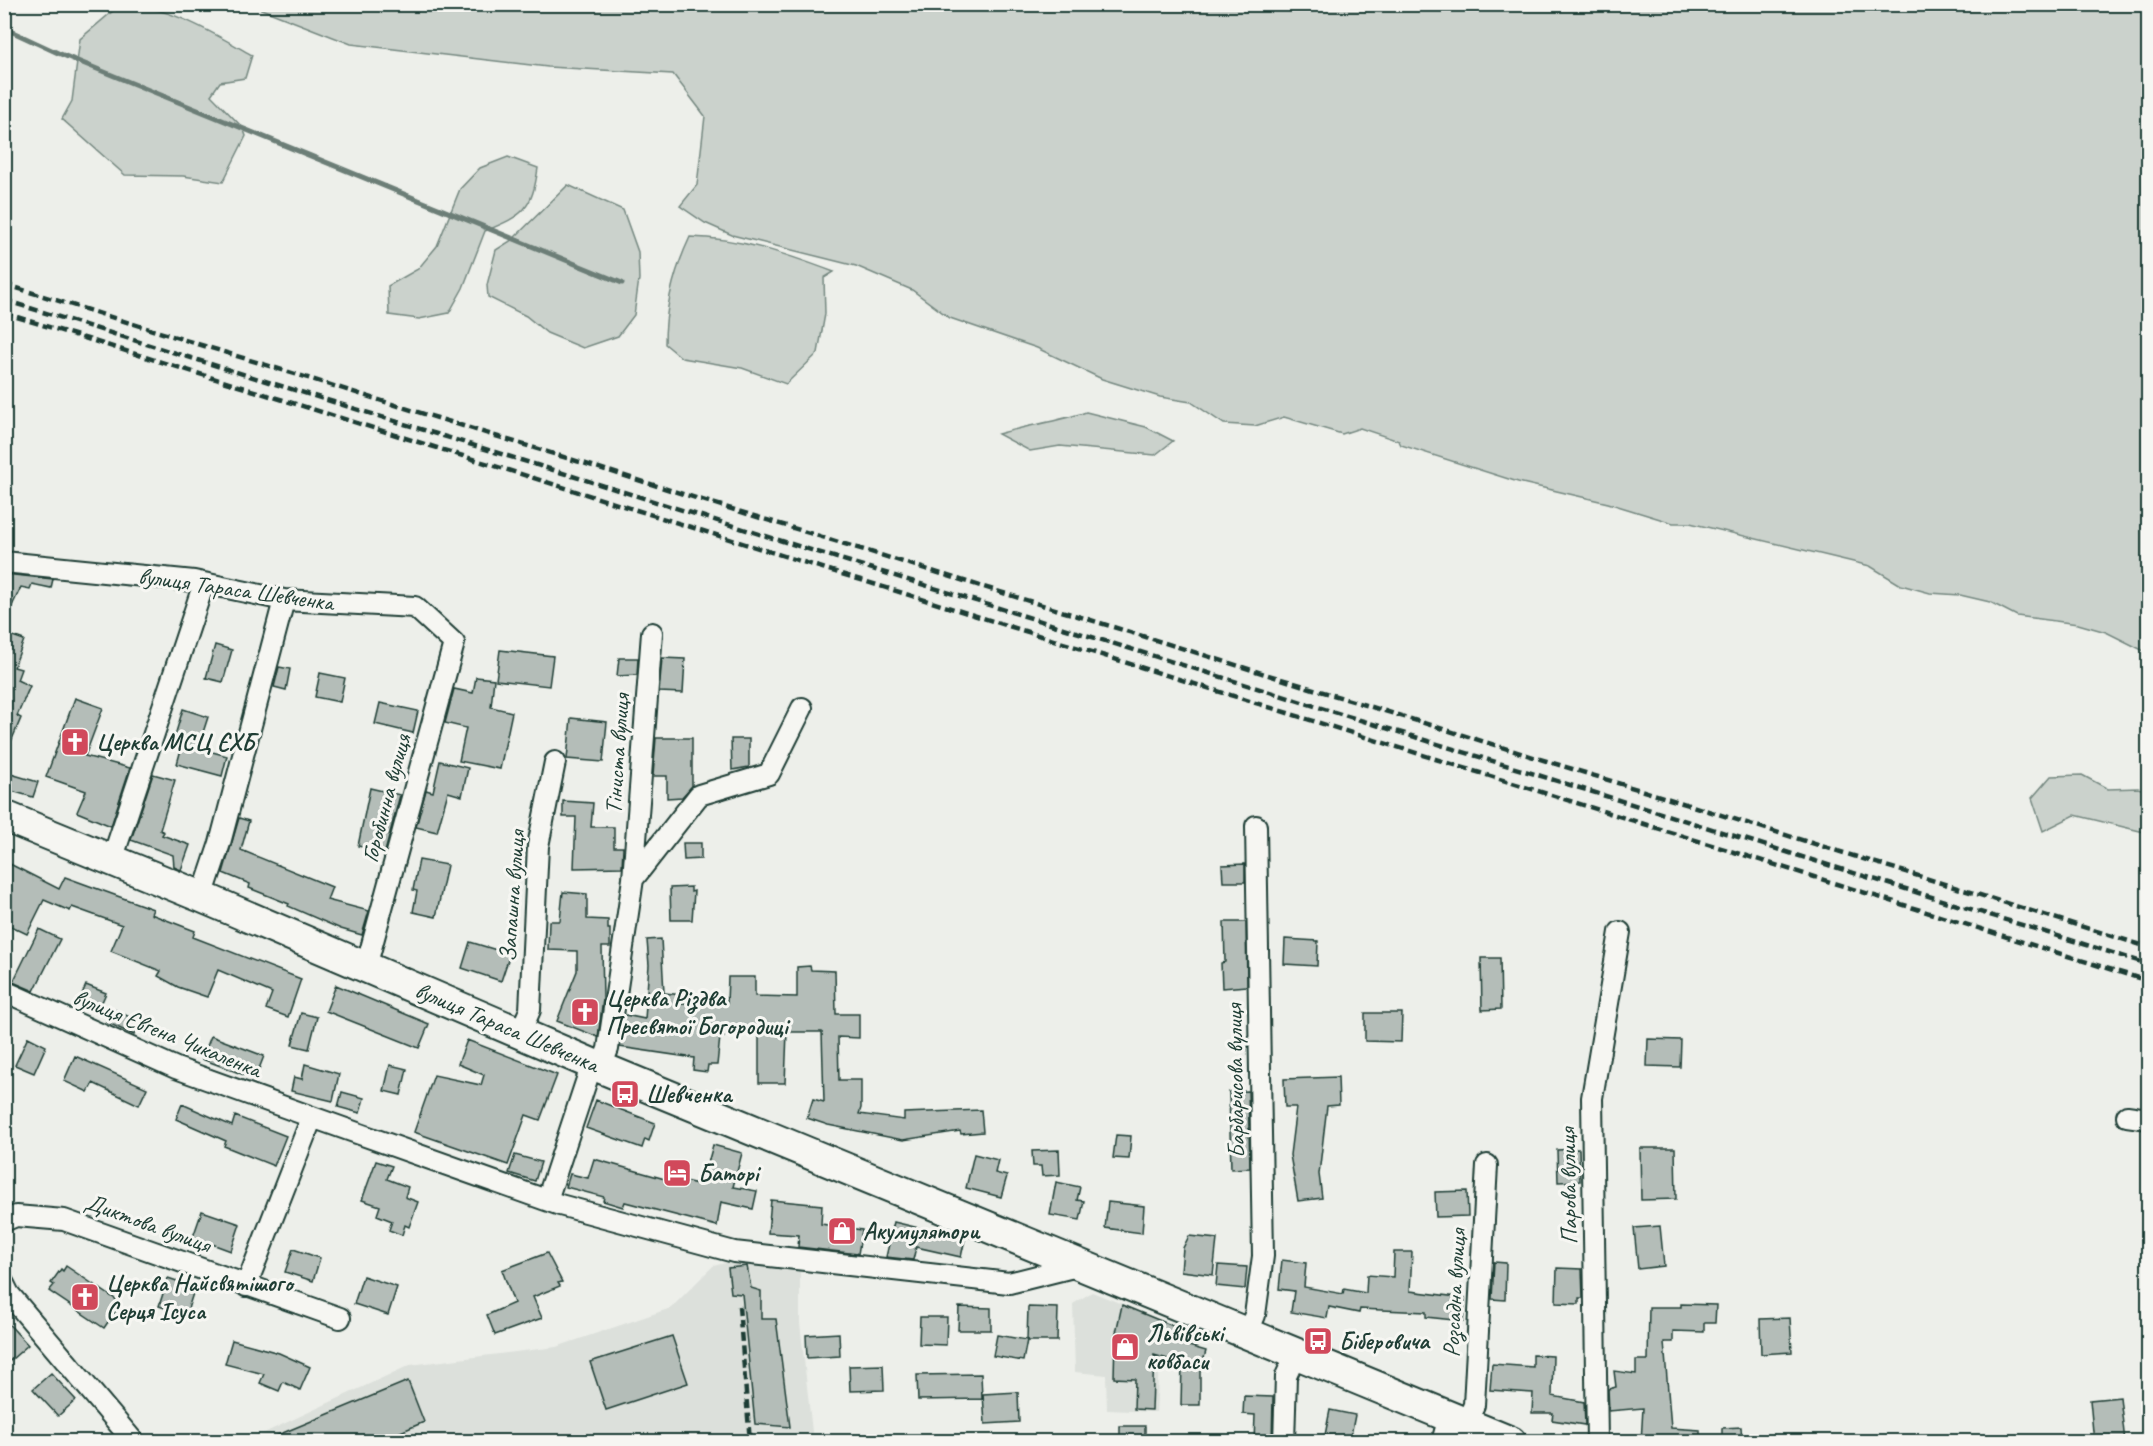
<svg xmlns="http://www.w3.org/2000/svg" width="2153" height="1446" font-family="Caveat,sans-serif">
  <rect width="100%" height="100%" fill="#edefea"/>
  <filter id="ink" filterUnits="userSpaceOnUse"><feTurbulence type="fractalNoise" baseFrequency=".0167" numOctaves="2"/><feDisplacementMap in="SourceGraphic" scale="12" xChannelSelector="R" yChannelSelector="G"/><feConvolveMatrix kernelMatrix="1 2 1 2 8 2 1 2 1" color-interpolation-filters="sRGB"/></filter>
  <g filter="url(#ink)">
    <path fill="#dce0db" d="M742 1259 800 1269V1323L813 1441 249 1440 410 1365 556 1347 671 1308 713 1266Z
      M1092 1292 1179 1327 1171 1363 1159 1364 1156 1412 1107 1410 1106 1375 1075 1372 1073 1304Z"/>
    <path fill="#cbd2cc" stroke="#758880" stroke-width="1.5" d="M120 5C166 4 213 33 252 55L245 78 220 82 211 95 243 128 246 136 223 182 183 176 125 175 62 119 72 101 80 39Z
      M251 5H2148V653L2106 632 2078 624 2017 616 1990 602 1960 595 1930 593 1901 585 1870 566 1690 523H1673L1608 503 1518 482 1401 445 1399 441 1360 428 1342 434 1284 417 1255 426 1224 424 1191 402 1160 397 1102 379 1037 348 950 318 912 290 856 266 732 235 705 223 680 206 697 185 705 116 673 74 548 67 351 44Z
      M508 157 538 168C532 210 524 215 485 231L463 288 449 313 419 319 389 315 388 286 418 269 437 246 460 189 480 168Z
      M568 185 623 210 638 252 639 279 634 315 618 336 583 348 547 333 526 316 488 297 487 285 496 250 512 240Z
      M690 237C741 238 786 254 834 272L824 278 825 314 818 353 786 384 742 368 682 358 665 344C665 306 674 271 690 237Z
      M1086 412 1146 427 1173 441 1155 455 1060 446 1030 451 998 434C1028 425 1057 422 1086 412Z
      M2082 775 2108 789 2138 788 2148 791V833L2075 815 2043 831 2032 798 2051 776Z"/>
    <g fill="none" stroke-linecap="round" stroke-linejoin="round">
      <path stroke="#6c7e77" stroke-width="5" d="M4 28 58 53 622 283"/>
    </g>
    <path fill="#b4bdb8" stroke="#1f3d34" stroke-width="1.5" d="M4 574 53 579 51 588 32 584 30 589 21 587 4 623Z
      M4 633 24 640 14 667 21 669 17 680 30 686 17 716 21 718 5 756Z
      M215 645 232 650 223 682 206 678Z
      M500 650 553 656 549 686 496 680Z
      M619 658H638L637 675 617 676Z
      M662 658 685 659 683 693 659 692Z
      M279 667 290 669 286 690 274 687Z
      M320 673 345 678 340 702 315 697Z
      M476 677 494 679 491 707 512 712 500 769 459 761 466 728 445 723 454 689 473 693Z
      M75 698 103 708 85 756 130 768 111 826 77 812 86 791 46 777Z
      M380 703 418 711 413 733 375 724Z
      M183 709 208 717 198 748 227 756 222 776 177 764 183 742 174 739Z
      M571 718 607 722 603 762 567 759Z
      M656 738H692V786L682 797 667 798V776H653Z
      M731 739H749V767L732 770Z
      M440 761 468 768 462 796 448 792 437 832 416 827 426 790 433 792Z
      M4 772 38 782 33 797 4 789Z
      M153 774 175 780 160 830 164 832 162 835 190 845 181 870 174 867 173 855 131 840Z
      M370 788 400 795 385 852 358 846Z
      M563 801 593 803 591 827H614V847H623L622 867 574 868 576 817H563Z
      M239 818 249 821 241 850 332 887 327 900 369 911 362 935 341 929 288 906 289 904 249 888 250 884 223 873Z
      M683 843H701V859L684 860Z
      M419 860 447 865 436 917 413 912 417 891 413 890Z
      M4 861 59 889 65 877 153 909 151 914 195 931 193 937 301 979 288 1017 266 1009 272 993 218 970 207 997 178 987 158 976 161 971 111 951 122 925 72 907 70 911 44 900 27 934 4 923Z
      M1245 864V882H1223L1222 865Z
      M691 887V892L694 891 692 920H671L670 888Z
      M563 892 587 894V919L608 920V929H610V947H602L603 999 598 1037 557 1021 577 971V951L548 950 549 921H560Z
      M1224 922H1246L1247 986 1222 988 1221 963 1225 962Z
      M39 929 60 939 34 991 13 982Z
      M661 939 664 993 683 995 682 1003H727L728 977H755V996L797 997V967L810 966 811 970 835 971 836 1014H859V1038L838 1037 839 1080H861V1108L859 1114 904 1120V1113L981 1110 983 1132 961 1134 960 1131 903 1140 828 1125 807 1118 813 1099 824 1102 822 1032H787L785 1083H759V1032H724V1037H720L717 1065H708L707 1072 693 1070 694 1058 620 1047 625 1015 645 1019 649 965 647 940Z
      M1285 939 1318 941 1317 966 1284 964Z
      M470 942 510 954 501 981 462 968Z
      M1481 958H1500L1501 1009 1482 1010Z
      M86 985 106 993 98 1011 78 1003Z
      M336 985 429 1024 419 1048 326 1011Z
      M113 1009 140 1022 134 1035 106 1022Z
      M301 1013 317 1017 309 1049 292 1045Z
      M1365 1013H1402L1401 1042 1365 1041Z
      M211 1036 264 1056 255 1079 202 1059Z
      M28 1037 46 1046 34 1073 15 1065Z
      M1648 1039 1681 1040 1680 1067 1647 1066Z
      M467 1040 557 1075 540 1120 526 1115 508 1165 414 1132 434 1075 481 1085 484 1075 458 1064Z
      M75 1056 147 1088 139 1105 93 1083 88 1092 64 1081Z
      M305 1064 339 1074 333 1101 291 1091 294 1077 302 1079Z
      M390 1065 407 1069 401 1095 384 1091Z
      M1338 1077 1339 1105 1327 1106 1319 1174 1322 1198 1298 1201 1290 1155 1296 1107H1285L1284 1079Z
      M1248 1091 1250 1168 1231 1169 1229 1092Z
      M342 1092 364 1098 360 1113 338 1107Z
      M596 1100 655 1123 649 1141 645 1139 642 1148 586 1128Z
      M182 1104 232 1126 235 1116 286 1136 274 1166 224 1146 226 1141 176 1119Z
      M1116 1135 1131 1136 1129 1159 1113 1158Z
      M713 1145 742 1153 733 1187 757 1191 753 1209 721 1202 717 1226 625 1202 623 1207 603 1201 604 1197 566 1187 570 1174 588 1178 594 1159 679 1183 680 1180 702 1185Z
      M1640 1148H1675L1676 1199 1641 1200Z
      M1579 1149 1580 1181 1558 1182 1557 1150Z
      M1059 1150 1060 1175 1042 1176 1041 1166H1033L1032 1151Z
      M974 1154 998 1160 995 1173 1007 1176 1001 1197 966 1188Z
      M515 1155 541 1162 535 1181 509 1173Z
      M376 1161 392 1166 387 1179 408 1187 405 1197 418 1202 409 1227 405 1225 402 1235 389 1230 392 1221 377 1215 380 1206 362 1200Z
      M1056 1182 1080 1187 1077 1200 1084 1201 1080 1220 1050 1215Z
      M1467 1191 1468 1216 1436 1217 1435 1192Z
      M771 1200 822 1205 821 1224 862 1230 858 1254 798 1247 799 1235 768 1233Z
      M1108 1202 1144 1206 1142 1233 1105 1228Z
      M202 1211 240 1224 231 1251 193 1237Z
      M894 1222 965 1239 961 1257 916 1247 913 1260 886 1257Z
      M1660 1226 1664 1266 1638 1269 1634 1228Z
      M1189 1236 1217 1239 1213 1275 1181 1271 1183 1248Z
      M293 1249 320 1258 313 1281 285 1272Z
      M1394 1252H1412L1410 1291 1465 1298 1463 1321 1426 1317V1312L1360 1309 1359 1313 1329 1307 1327 1318 1291 1312 1294 1291 1279 1289 1282 1260 1306 1263 1304 1287 1343 1294 1344 1289 1366 1293 1367 1275 1393 1277Z
      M547 1253 562 1282 558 1283 560 1286 533 1297 542 1318 495 1335 487 1315 514 1303 502 1270Z
      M1494 1262 1506 1263 1505 1300 1492 1299Z
      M1218 1265 1247 1267 1245 1289 1216 1286Z
      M66 1266 121 1303 104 1328 49 1291 54 1285 51 1283 61 1269 63 1271Z
      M747 1266 751 1288 761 1291V1319H776L790 1427 755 1424 742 1294 731 1293 728 1268Z
      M1557 1268 1582 1269 1583 1298H1579V1304L1556 1303Z
      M363 1276 397 1287 388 1315 354 1304Z
      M168 1278 195 1287 186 1315 159 1306Z
      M1681 1304 1716 1305 1715 1323H1704V1332L1673 1331V1342H1664L1671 1428 1700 1430V1442H1641L1643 1408 1609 1411 1608 1389 1616 1387 1614 1371 1636 1374V1360H1648L1649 1307H1681Z
      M1122 1305 1178 1328 1175 1342 1206 1351 1200 1372V1405H1181L1182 1363 1154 1355 1152 1410 1134 1409 1135 1379 1114 1378 1115 1337Z
      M959 1307 991 1308V1330H958Z
      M1028 1307 1058 1308 1057 1341H1027Z
      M920 1317H947L946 1345 919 1344Z
      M1790 1318 1792 1352 1761 1354 1760 1319Z
      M4 1319 28 1345 4 1366Z
      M839 1333 840 1356 807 1358 806 1335Z
      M997 1335 1027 1340 1023 1361 993 1356Z
      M672 1336 688 1383 606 1410 590 1362Z
      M232 1340 279 1353 310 1367 300 1390 283 1382 279 1391 260 1383 264 1374 225 1364Z
      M1533 1355 1553 1356 1552 1396 1584 1402 1585 1425 1552 1420 1553 1413H1532L1533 1393 1490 1390 1492 1364 1533 1367Z
      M883 1365 884 1390 850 1391 849 1366Z
      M51 1373 76 1400 58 1416 33 1389Z
      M981 1374 982 1399 918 1400 917 1375Z
      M408 1381 424 1422 377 1442H261Z
      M1018 1392 1019 1422 985 1424 983 1394Z
      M1244 1396 1273 1397 1272 1442H1254L1255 1415 1243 1414Z
      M2120 1397 2125 1442H2094L2090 1400Z
      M1330 1410 1355 1415 1350 1440 1325 1435Z
      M1120 1426H1145V1442H1120Z
      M1741 1427 1742 1442H1722V1428Z"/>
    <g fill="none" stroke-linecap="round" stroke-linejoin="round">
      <g stroke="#1f3d34" stroke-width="24">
        <path id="street" d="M4 562 194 581 284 600 415 607 454 643 366 967
          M112 860 204 583
          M633 879 699 795 769 774 802 708
          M202 897 220 843 284 600
          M4 991 176 1068 312 1117 560 1205 734 1252 1009 1283 1081 1265
          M520 1033 530 1010 538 846 555 762
          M601 1067 608 1049 633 879 652 633
          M2127 1116 2148 1119
          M547 1200 592 1064
          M4 1221 16 1216 64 1220 340 1318
          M4 1284 9 1294 134 1442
          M246 1286 312 1117
          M1247 1334 1255 1315 1263 1256 1256 826
          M1466 1423 1474 1405 1487 1165
          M1284 1442 1286 1376 1296 1354
          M1442 1442 1449 1417
          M1597 1442 1592 1098 1620 932"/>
      </g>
      <g stroke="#1f3d34" stroke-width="34">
        <path id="primary" d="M4 816 202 897 592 1064 1511 1442"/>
      </g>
      <use href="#street" stroke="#f6f6f2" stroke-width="20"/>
      <use href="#primary" stroke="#f6f6f2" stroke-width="30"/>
      <path stroke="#1f3d34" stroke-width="4.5" stroke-dasharray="9 4.5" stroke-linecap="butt" d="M4 284 2148 947
        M4 300 2148 964
        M4 313 2148 981
        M739 1306 750 1442"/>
    </g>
  </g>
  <defs>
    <g id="church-square" transform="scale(1.5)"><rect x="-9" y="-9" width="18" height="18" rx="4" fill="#d1495b" stroke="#f6f6f2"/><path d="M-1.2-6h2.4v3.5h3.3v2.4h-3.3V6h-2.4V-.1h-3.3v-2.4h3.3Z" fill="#fff"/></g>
    <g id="bus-square" transform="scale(1.5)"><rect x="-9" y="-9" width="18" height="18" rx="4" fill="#d1495b" stroke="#f6f6f2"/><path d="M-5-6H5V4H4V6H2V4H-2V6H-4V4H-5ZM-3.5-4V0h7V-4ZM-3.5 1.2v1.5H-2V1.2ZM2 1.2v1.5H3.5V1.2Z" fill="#fff"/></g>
    <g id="hotel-square" transform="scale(1.5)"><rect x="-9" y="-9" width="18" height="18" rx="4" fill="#d1495b" stroke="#f6f6f2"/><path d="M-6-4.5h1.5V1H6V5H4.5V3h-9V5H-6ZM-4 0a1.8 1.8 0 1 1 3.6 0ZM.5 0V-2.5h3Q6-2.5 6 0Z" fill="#fff"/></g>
    <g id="shop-square" transform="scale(1.5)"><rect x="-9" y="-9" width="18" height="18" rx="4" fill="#d1495b" stroke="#f6f6f2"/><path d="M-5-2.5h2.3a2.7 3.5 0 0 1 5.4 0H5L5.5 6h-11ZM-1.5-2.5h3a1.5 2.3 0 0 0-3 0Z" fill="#fff"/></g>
  </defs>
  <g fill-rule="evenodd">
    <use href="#church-square" x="75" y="742"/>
    <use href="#church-square" x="585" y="1012"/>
    <use href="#bus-square" x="625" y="1094"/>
    <use href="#hotel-square" x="677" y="1173"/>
    <use href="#shop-square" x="842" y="1231"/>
    <use href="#church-square" x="85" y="1297"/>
    <use href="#bus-square" x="1318" y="1341"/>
    <use href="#shop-square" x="1125" y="1347"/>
  </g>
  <g text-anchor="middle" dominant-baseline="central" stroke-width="6" stroke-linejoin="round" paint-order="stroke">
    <g font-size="24" fill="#1f3d34" stroke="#f6f6f2">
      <text transform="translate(236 589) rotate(8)">вулиця Тараса Шевченка</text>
      <text transform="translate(617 754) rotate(-86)">Тіниста вулиця</text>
      <text transform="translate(386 798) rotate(-75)">Горобинна вулиця</text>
      <text transform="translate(512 896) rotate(-86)">Запашна вулиця</text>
      <text transform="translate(507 1027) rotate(23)">вулиця Тараса Шевченка</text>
      <text transform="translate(167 1033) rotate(22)">вулиця Євгена Чикаленка</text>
      <text transform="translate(1235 1081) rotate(-91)">Барбарисова вулиця</text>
      <text transform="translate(1568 1186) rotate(-91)">Парова вулиця</text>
      <text transform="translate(148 1223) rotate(20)">Диктова вулиця</text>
      <text transform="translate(1454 1293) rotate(-87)">Розсадна вулиця</text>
    </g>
    <g font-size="24" font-weight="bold" fill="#1f3d34" stroke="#f6f6f2" text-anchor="start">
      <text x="96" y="742">Церква МСЦ ЄХБ</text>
      <text x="606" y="998">Церква Різдва<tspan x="606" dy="28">Пресвятої Богородиці</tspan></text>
      <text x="646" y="1094">Шевченка</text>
      <text x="698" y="1173">Баторі</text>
      <text x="863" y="1231">Акумулятори</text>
      <text x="106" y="1283">Церква Найсвятішого<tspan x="106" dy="28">Серця Ісуса</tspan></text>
      <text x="1146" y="1333">Львівські<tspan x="1146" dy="28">ковбаси</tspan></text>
      <text x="1339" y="1341">Біберовича</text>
    </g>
  </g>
  <rect width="2153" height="1446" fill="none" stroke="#f6f6f2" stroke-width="24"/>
  <rect x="12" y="12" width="2129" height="1422" fill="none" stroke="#1f3d34" stroke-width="2" filter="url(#ink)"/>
</svg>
